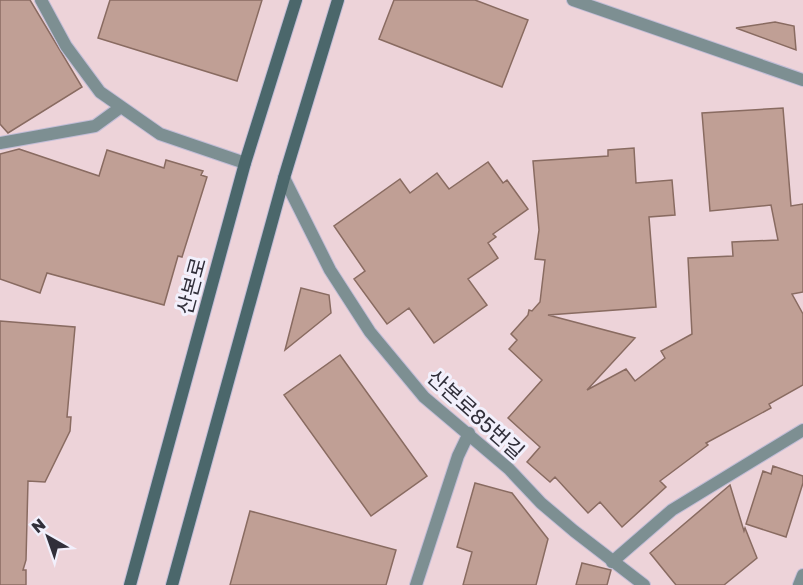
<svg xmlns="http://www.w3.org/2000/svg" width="803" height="585" font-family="'Golos Text','Noto Sans KR',sans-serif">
  <rect width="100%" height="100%" fill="#e5e0fe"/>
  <path fill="#edd3d9" d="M0 0H803V585H0Z"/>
  <path fill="#c09f95" stroke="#896b61" stroke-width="1.5" d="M0 0H30L82 87 8 133 0 124Z
    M110 0H262L237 81 98 38Z
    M394 0H475L528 20 502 87 379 39Z
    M775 22 794 26 796 50 736 28Z
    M783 108 791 206 803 204V292L792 294 803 314V385L769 404 771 408 706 443 708 445 660 481 666 487 622 527 600 502 588 513 555 477 550 482 527 462 540 447 508 418 542 380 509 349 517 340 511 334 528 315 529 310 532 311 540 302 545 260 535 259 539 230 533 161 608 156V150L634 148 636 183 672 180 675 215 649 217 656 307 548 315 635 338 587 390 626 369 635 381 665 358 661 351 692 334 688 258 733 256 732 242 778 240 771 205 710 211 702 113Z
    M19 149 99 176 107 150 164 168 166 160 203 171 201 175 207 177 182 257 178 256 164 305 47 273 40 293 0 279V154Z
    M488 162 503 183 507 180 528 209 493 234 496 237 488 243 498 258 468 279 487 305 434 343 409 308 387 324 354 279 365 271 334 226 400 179 410 193 437 173 449 189Z
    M301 288 329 295 331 313 285 350Z
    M0 321 75 327 67 417H71L70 431 45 482 28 481 26 560 23 570H26V585H0Z
    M340 355 427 476 371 516 284 395Z
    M773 466 803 476V483L786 537 746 524 763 471 771 474Z
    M475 483 512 493 548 539 536 585H463L472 552 457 547Z
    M730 485 744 531 745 528 757 558 724 585H676L650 553Z
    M250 511 396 550 386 585H230Z
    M582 563 611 570 607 585H576Z"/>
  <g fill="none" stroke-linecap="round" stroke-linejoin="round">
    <g stroke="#c1bdd7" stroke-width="14">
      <path id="lane" d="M612 562 672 510 803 430"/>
    </g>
    <g stroke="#c1bdd7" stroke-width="14">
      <path id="street" d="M41 0 66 46 100 92 160 134 245 163
        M573 0 803 80
        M0 143 95 126 121 107
        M284 178 330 270 370 332 424 397 509 469 541 503 574 531 644 585
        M416 585 458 456 469 433
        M799 585 803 575"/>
    </g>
    <g stroke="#c1bdd7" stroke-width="14">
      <path id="secondary" d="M130 585 245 163 296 0
        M172 585 284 178 338 0"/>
    </g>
    <use href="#lane" stroke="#7d8f92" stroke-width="12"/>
    <use href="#street" stroke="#7d8f92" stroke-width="12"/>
    <use href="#secondary" stroke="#4b676b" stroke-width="12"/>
  </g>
  <g text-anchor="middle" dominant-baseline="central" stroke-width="6" stroke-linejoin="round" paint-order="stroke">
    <g font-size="21" fill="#312f3a" stroke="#f2f0fc">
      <text transform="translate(191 286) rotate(-75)">산본로</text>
      <text transform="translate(476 414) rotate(42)">산본로85번길</text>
    </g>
  </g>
  <g transform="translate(48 537) rotate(320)" stroke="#f2f0fc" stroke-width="4.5" paint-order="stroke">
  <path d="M0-4.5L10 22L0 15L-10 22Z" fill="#312f3a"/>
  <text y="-9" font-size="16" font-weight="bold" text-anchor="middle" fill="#312f3a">N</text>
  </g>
</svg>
